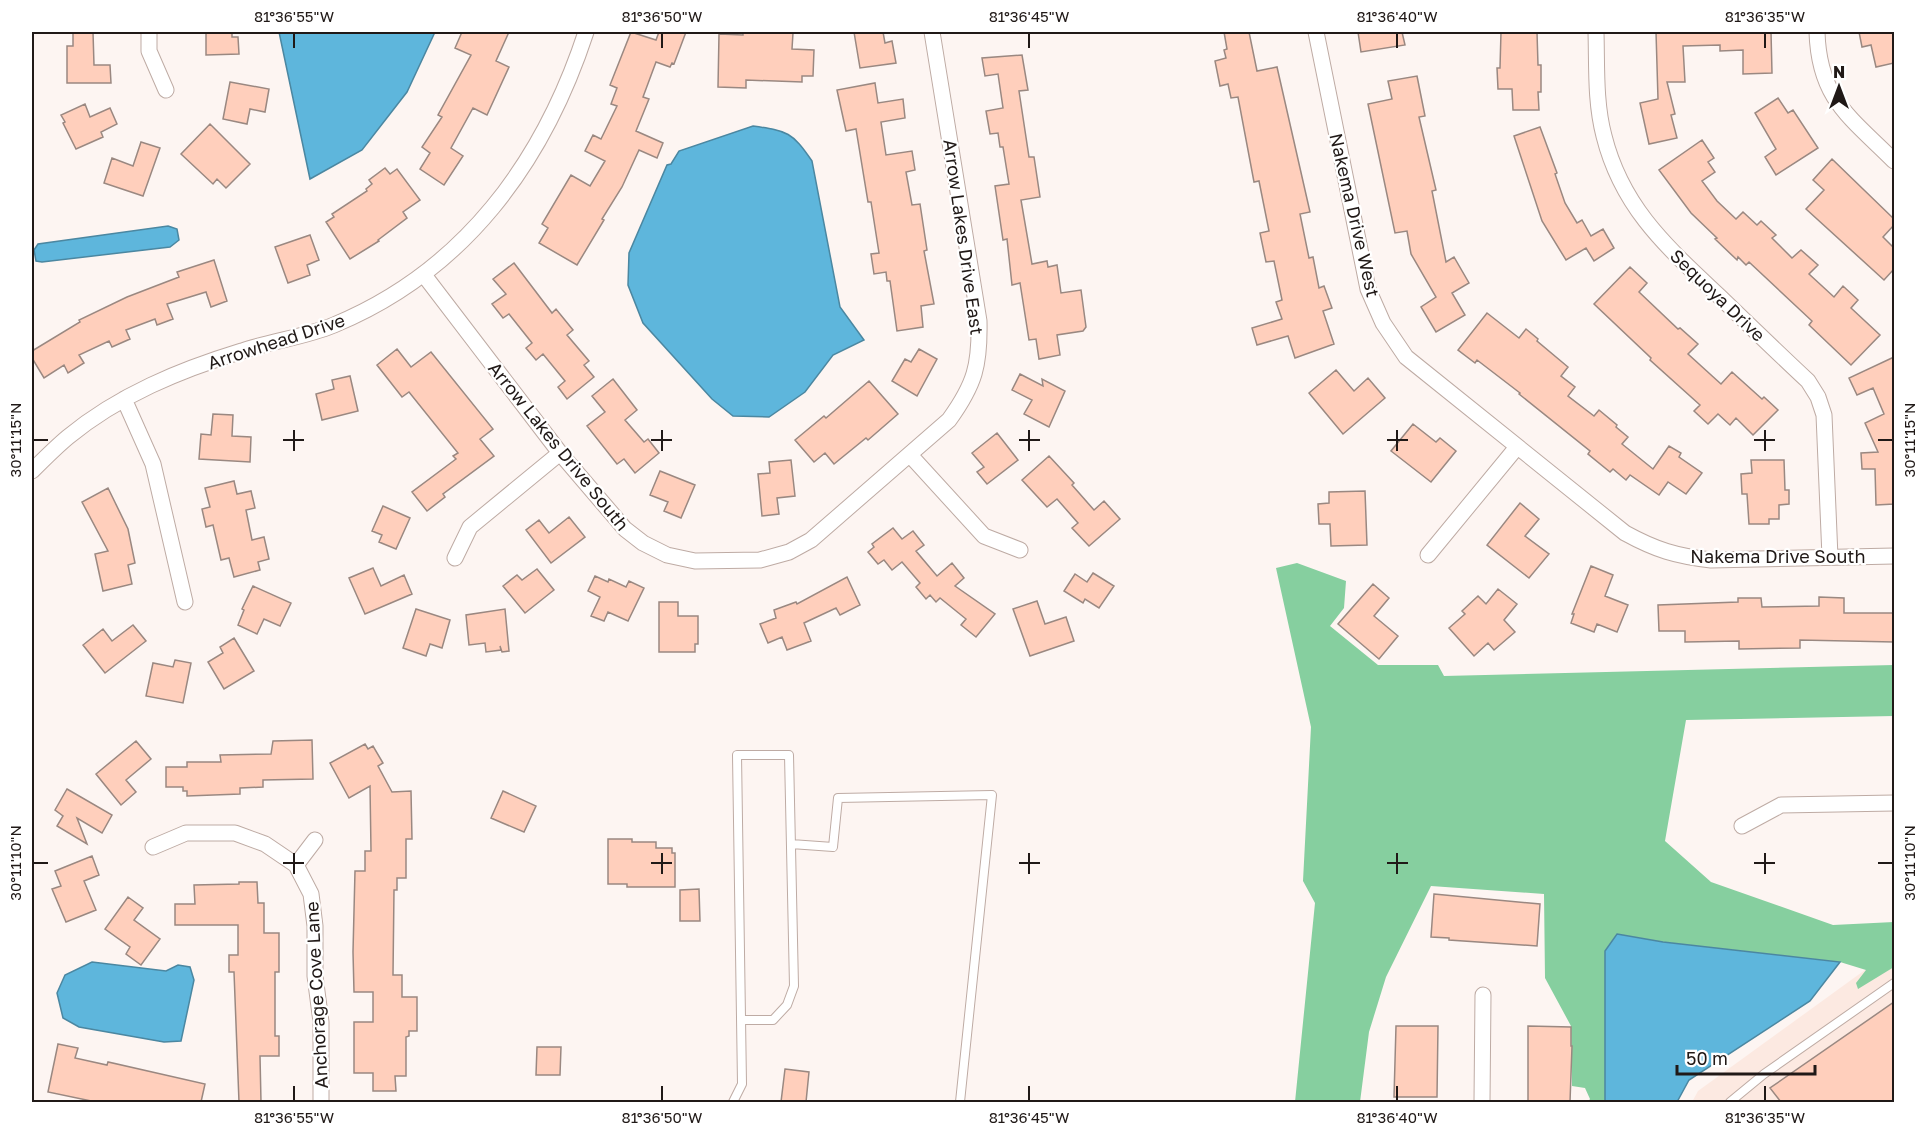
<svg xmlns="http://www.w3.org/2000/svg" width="1926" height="1134" font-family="'Golos Text',sans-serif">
  <rect width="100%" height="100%" fill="#fdf5f2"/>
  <path fill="#fce9e1" d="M1887 954 1894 956V1102H1692L1698 1091Z"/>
  <path fill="#86cf9f" d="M1297 563 1346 581 1344 608 1330 626 1378 665H1438L1444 676 1894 665V716L1686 720 1665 841 1711 882 1833 925 1894 922V967L1858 989 1856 983 1866 970 1840 962 1663 942 1617 934 1605 951V1102H1588L1590 1099 1585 1088 1572 1086 1571 1026 1545 978 1544 894 1431 886 1386 977 1369 1032 1360 1102H1295L1315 903 1303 881 1311 727 1276 568Z"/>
  <path fill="#5eb6dc" stroke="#4b87a1" stroke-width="1.5" d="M279 32H435L407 92 362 150 310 179Z
    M753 126C788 131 792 132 812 161L840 307 864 340 833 355 805 392 769 417 733 416 712 399 643 323 628 285 629 253 667 165 671 164 679 151Z
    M168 226 177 229 179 240 170 247 42 262 36 261 34 250 38 244Z
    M1617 934 1663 942 1840 962 1810 1001 1689 1080 1677 1102H1605V951Z
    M92 962 166 971 178 965 190 967 194 980 181 1041 164 1042 79 1027 63 1018 57 993 65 975Z"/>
  <path fill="#ffcfbc" stroke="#9a8881" stroke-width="1.5" d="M73 32H93L94 65H110L111 83H67V46H73Z
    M206 32H232V37H238L239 54 206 55Z
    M462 32H509L496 61 509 67 487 115 473 108 451 148 463 156 444 185 420 169 430 153 422 147 442 117 438 115 471 55 455 48Z
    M631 32 656 40 659 32H686L674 64 672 63 670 67 656 62 643 97 649 99 636 131 663 143 657 158 639 150 622 187 602 219 604 220 577 265 539 243 548 228 542 224 571 175 590 186 605 161 585 151 593 135 601 139 617 106 611 104 617 88 610 85Z
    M743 32 793 33 792 49 814 50 813 76H802V82L746 80V88L718 87 719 34 743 35Z
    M854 32H883L885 43 892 41 896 63 860 68Z
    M1224 32H1249L1257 71 1277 67 1310 212 1300 214 1309 258 1313 257 1319 288 1324 286 1332 308 1323 311 1334 344 1295 358 1288 336 1257 345 1252 328 1282 319 1276 302 1282 300 1274 261 1266 262 1260 233 1269 231 1259 181 1254 182 1238 97 1231 98 1228 84 1220 86 1215 61 1226 58 1224 50 1227 49Z
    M1358 32H1402L1405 45 1361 52Z
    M1501 32H1537L1538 65H1541V92H1538L1539 110H1513L1512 89H1498L1497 68H1500Z
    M1656 32H1771L1772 73 1743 74V50L1720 51V45L1683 46 1685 82H1667L1675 114 1671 115 1677 138 1649 144 1640 103 1658 99Z
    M1859 32H1894V63L1876 67 1871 45 1862 47Z
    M1022 55 1028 90 1019 91 1029 157H1034L1040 197 1021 200 1032 264 1047 261 1048 267 1057 265 1061 293 1081 290 1086 327 1083 331 1057 335 1060 355 1039 359 1036 339 1029 340 1020 283 1012 285 1007 239 1003 240 995 186 1009 184 1003 147H1000L998 133 990 134 986 111 1003 108 998 74 985 76 982 58Z
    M1417 76 1425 116 1419 117 1436 190 1432 191 1446 262 1454 257 1469 283 1452 293 1465 315 1436 332 1421 307 1436 297 1411 254 1407 231 1395 233 1368 104 1392 99 1388 81Z
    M230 82 269 89 265 112 250 109 247 124 223 119Z
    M875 83 878 103 903 99 905 118 881 122 886 155 912 151 915 170 906 172 912 205 920 204 927 250 924 251 934 304 921 306 923 327 897 331 890 281H887L886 272 874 274 871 254 879 253 871 202H868L856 129 846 131 837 90Z
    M1778 98 1788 113 1793 110 1818 148 1776 175 1765 157 1776 149 1755 113Z
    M85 104 90 117 110 108 117 124 101 132 103 137 76 149 63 123 65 122 61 115Z
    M210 124 250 164 226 188 217 179 213 184 181 154Z
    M1540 127 1557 173 1555 174 1565 203 1577 223 1582 220 1591 236 1603 229 1614 248 1594 261 1586 248 1566 260 1542 221 1514 136Z
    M1702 140 1714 158 1708 162 1715 172 1702 181 1717 201 1736 219 1743 212 1757 225 1761 221 1776 235 1772 238 1792 258 1801 250 1818 265 1809 274 1834 297 1843 286 1858 300 1851 308 1880 335 1851 365 1809 325 1812 321 1749 262 1746 265 1738 257 1737 260 1715 239 1717 238 1691 213 1659 170Z
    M141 142 160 148 143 196 104 183 112 158 133 166Z
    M1832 159 1894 219V225L1883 237 1894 248V269L1884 280 1806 209 1824 190 1813 180Z
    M385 168 390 174 397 169 420 200 403 212 407 218 378 240 379 241 350 259 326 222 334 217 332 214 367 191 366 189 372 184 369 180Z
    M310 235 319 260 307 265 310 275 288 283 275 247Z
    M214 260 227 301 211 307 206 292 167 304 173 319 157 325 155 319 126 330 130 339 112 347 109 341 79 355 84 363 68 373 64 365 44 378 32 358V351L80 322 79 320 127 297 179 277 177 272Z
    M514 263 552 313 556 309 573 330 567 335 589 361 584 365 594 377 567 399 558 387 565 381 543 354 536 360 526 348 532 343 509 314 503 318 492 304 506 294 493 279Z
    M1630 267 1647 283 1639 292 1678 329 1680 328 1698 344 1688 354 1721 384 1732 372 1762 399 1764 397 1778 410 1753 435 1736 418 1730 425 1718 414 1708 424 1694 411 1700 405 1650 360 1651 358 1594 304Z
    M1487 313 1519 338 1526 329 1538 339 1537 341 1568 367 1561 376 1575 387 1568 396 1594 416 1599 410 1617 425 1616 427 1628 437 1622 444 1653 469 1669 446 1681 453 1679 457 1702 473 1686 494 1668 482 1659 495 1630 475 1626 480 1613 469 1610 472 1588 454 1590 451 1519 394 1520 393 1477 360 1475 363 1458 350Z
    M397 349 411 367 431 352 493 429 480 439 494 456 443 494 445 497 427 511 412 492 456 459 453 456 458 453 409 392 402 397 377 365Z
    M919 349 937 359 917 396 892 381 905 359 911 362Z
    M1894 357V504L1876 505 1875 469H1862L1861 453 1878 452 1865 423 1884 414 1873 388 1857 395 1849 378Z
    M1336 370 1354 391 1368 378 1385 398 1343 434 1309 393Z
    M1020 374 1043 386 1042 379 1065 391 1049 427 1024 414 1032 400 1012 390Z
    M350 376 358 411 322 420 316 394 334 389 332 380Z
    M613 379 637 410 625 420 644 442 648 439 659 453 635 473 624 459 617 464 587 426 605 412 592 396Z
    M869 381 898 414 868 440 866 438 834 464 825 453 814 462 795 440 824 416 826 418Z
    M213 414 233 415 232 436 251 437 250 462 199 459 201 434 211 435Z
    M1413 424 1436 442 1440 438 1456 451 1431 482 1391 451Z
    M997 433 1018 460 987 484 977 472 984 467 972 453Z
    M1049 456 1074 483 1072 485 1094 510 1104 501 1120 519 1089 546 1072 528 1078 523 1057 499 1047 507 1022 480Z
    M791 460 795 496 777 498 779 514 762 516 758 474 770 473 769 462Z
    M1751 460H1784L1785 490H1789V504L1779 505V519H1769V524H1749L1747 494H1742L1741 474 1752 473Z
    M660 471 695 485 681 518 664 511 668 502 650 495Z
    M234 481 237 494 251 491 255 508 246 510 252 540 264 537 269 559 258 562 260 570 234 577 229 558 221 560 213 525 206 527 202 509 210 507 205 488Z
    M108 488 128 529 135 563 128 565 132 584 103 591 95 554 108 551 82 502Z
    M1365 491 1367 545 1331 546 1330 524H1319L1318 504 1329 503V492Z
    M1520 503 1539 519 1525 536 1549 554 1529 578 1487 545Z
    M383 506 410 518 396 549 379 542 382 535 372 531Z
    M569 517 585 537 551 563 526 530 539 520 549 533Z
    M893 528 902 539 913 531 924 545 916 551 937 576 952 563 964 578 955 586 995 614 976 637 961 625 966 619 940 598 936 602 930 595 926 599 916 587 920 583 902 562 892 570 884 560 878 564 868 552 874 547 872 544Z
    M1591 566 1613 575 1605 596 1628 605 1617 632 1597 624 1594 632 1571 623 1574 614H1572Z
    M373 568 381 586 404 575 412 594 365 614 349 578Z
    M537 569 554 590 525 613 503 586 517 575 522 580Z
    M1093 573 1114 586 1099 608 1085 599 1083 603 1064 591 1075 574 1087 582Z
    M595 576 608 582 609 579 626 587 629 581 644 588 628 621 608 612 604 621 591 616 600 597 588 591Z
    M847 577 860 605 840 615 836 608 804 623 811 641 787 650 782 637 768 643 760 624 776 618 774 610 796 602 797 604Z
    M1373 584 1389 598 1374 616 1398 636 1379 659 1338 624Z
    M253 586 291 603 280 626 264 619 257 634 238 625 244 610 242 609Z
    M1498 589 1517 604 1504 620 1515 632 1494 650 1488 643 1474 656 1449 628 1465 614 1462 611 1478 596 1486 604Z
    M1819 597 1844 598V613H1894V642L1800 640V648L1739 649V641L1685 642V631H1659L1658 605 1738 602V598H1761L1762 607 1819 606Z
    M1037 601 1045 624 1066 617 1074 641 1030 656 1013 609Z
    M659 602H678V616H698V644H695V652H659Z
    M416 609 450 620 442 648 430 644 426 656 403 648Z
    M505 609 509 651 502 652 500 646 501 650 486 652 485 643 469 645 466 615Z
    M133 625 146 641 105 673 83 645 103 629 112 641Z
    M234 638 254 671 224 689 208 662 223 653 220 647Z
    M175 660 191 663 183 703 146 696 153 663 173 667Z
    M312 740 313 779 263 780V787L240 788V794L187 796V791H183V787H166V767H187V762H221L220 755 271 754 273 741Z
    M136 741 151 759 126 780 136 792 121 805 96 774Z
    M365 744 368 749 373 746 383 763 378 766 392 792 411 791 412 839H406V878H397V890H394L393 975H402V997H417V1031H409V1036L406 1037V1076H395L396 1091H373V1073H354V1022H373V992H354L353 952 355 871H365V851H371L370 786 349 798 330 763Z
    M67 789 112 815 102 833 77 818 87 844 57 826 63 816 55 810Z
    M503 791 536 806 524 832 491 818Z
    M608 839H632V842H656V848H672V853H675V887H627V884H608Z
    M92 856 99 875 84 881 96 910 66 922 52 889 61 886 55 871Z
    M239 882H257L258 903H264V933H279V972H275V1036H279V1056H260L261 1102H239L234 972H229V955H238V925H175V904H195L194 885 239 884Z
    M699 889 700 921H680V890Z
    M1434 894 1540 904 1537 946 1449 940V938L1431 937Z
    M128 897 143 908 134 920 160 939 141 965 126 954 130 947 105 929Z
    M1894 1002V1102H1781L1770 1088Z
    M1396 1026H1438L1437 1097H1394Z
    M1528 1026 1571 1027V1046H1572L1570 1102H1528Z
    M58 1044 78 1048 75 1058 107 1065 108 1062 205 1084 201 1102H96L48 1092Z
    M537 1047H561L560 1075H536Z
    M785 1069 809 1072 806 1102H781Z"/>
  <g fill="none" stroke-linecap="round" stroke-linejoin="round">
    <g stroke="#beaba4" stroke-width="10">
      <path id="service" d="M791 844 833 847 838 798 992 795 960 1102
        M733 1102 742 1084 737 755H789L794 986 787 1005 773 1020H741
        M1730 1102 1764 1074 1894 983"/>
    </g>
    <g stroke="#beaba4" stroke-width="17">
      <path id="minor" d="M149 32V51L166 90
        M1316 32 1368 289 1383 323 1406 357 1625 533C1656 550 1676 556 1711 560L1894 556
        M1596 32C1597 66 1595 102 1604 136 1622 208 1667 247 1719 296 1749 325 1778 353 1808 381L1818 397 1824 415 1830 557
        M1817 32C1819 99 1850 117 1894 161
        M424 275 560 453 625 529 643 543 667 555 695 561 760 560 789 552 811 540 949 420C975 384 980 365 979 321L932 32
        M124 399 153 464 185 602
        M910 455 984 536 1020 550
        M32 471C44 459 56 447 68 437 119 395 180 370 242 351 272 341 305 337 334 325 464 271 543 163 586 32
        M1428 555 1517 447
        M455 558 470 527 560 453
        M1742 826 1781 805 1894 803
        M153 847 186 833H235L265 844 296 865 311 894 315 926V976L321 1022V1102
        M296 865 315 840
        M1482 1102 1483 995"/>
    </g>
    <use href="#service" stroke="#fff" stroke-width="8"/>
    <use href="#minor" stroke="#fff" stroke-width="15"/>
  </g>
  <path fill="none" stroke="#201917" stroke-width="2" d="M294 33V48M662 33V48M1029 33V48M1397 33V48M1765 33V48M294 430V451M662 430V451M1029 430V451M1397 430V451M1765 430V451M33 440H48M283 440H304M651 440H672M1019 440H1040M1387 440H1408M1754 440H1775M1878 440H1893M294 853V874M662 853V874M1029 853V874M1397 853V874M1765 853V874M33 863H48M283 863H304M651 863H672M1019 863H1040M1387 863H1408M1754 863H1775M1878 863H1893M294 1086V1101M662 1086V1101M1029 1086V1101M1397 1086V1101M1765 1086V1101"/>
  <g text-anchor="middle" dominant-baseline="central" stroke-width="4.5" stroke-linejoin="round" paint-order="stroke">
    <g font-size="18" fill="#201917" stroke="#fff">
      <text transform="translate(1355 215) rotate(77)">Nakema Drive West</text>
      <text transform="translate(964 237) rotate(82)">Arrow Lakes Drive East</text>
      <text transform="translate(1718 295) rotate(44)">Sequoya Drive</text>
      <text transform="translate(276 341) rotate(-18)">Arrowhead Drive</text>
      <text transform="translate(559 446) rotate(51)">Arrow Lakes Drive South</text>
      <text x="1778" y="556">Nakema Drive South</text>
      <text transform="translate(316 995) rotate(-93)">Anchorage Cove Lane</text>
    </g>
  </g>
  <rect width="1926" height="1134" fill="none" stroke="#ffffff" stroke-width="66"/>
  <g transform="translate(1839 87)" stroke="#ffffff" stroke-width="4.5" paint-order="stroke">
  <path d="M0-4.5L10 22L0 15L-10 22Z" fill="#201917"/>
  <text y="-9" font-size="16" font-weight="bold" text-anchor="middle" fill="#201917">N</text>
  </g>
  <path d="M1677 1065v9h138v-9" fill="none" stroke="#201917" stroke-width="3"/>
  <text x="1686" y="1065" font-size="18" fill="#201917" stroke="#ffffff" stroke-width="4.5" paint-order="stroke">50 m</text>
  <rect x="33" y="33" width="1860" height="1068" fill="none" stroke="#201917" stroke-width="2"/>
  <g font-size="15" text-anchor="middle" fill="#201917">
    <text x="294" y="22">81°36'55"W</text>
    <text x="662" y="22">81°36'50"W</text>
    <text x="1029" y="22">81°36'45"W</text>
    <text x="1397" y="22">81°36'40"W</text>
    <text x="1765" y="22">81°36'35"W</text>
    <text transform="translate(16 440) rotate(-90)" y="5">30°11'15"N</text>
    <text transform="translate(1910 440) rotate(-90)" y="5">30°11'15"N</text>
    <text transform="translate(16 863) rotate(-90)" y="5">30°11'10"N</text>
    <text transform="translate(1910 863) rotate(-90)" y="5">30°11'10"N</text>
    <text x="294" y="1123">81°36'55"W</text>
    <text x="662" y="1123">81°36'50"W</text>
    <text x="1029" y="1123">81°36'45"W</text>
    <text x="1397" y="1123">81°36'40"W</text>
    <text x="1765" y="1123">81°36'35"W</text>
  </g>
</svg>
